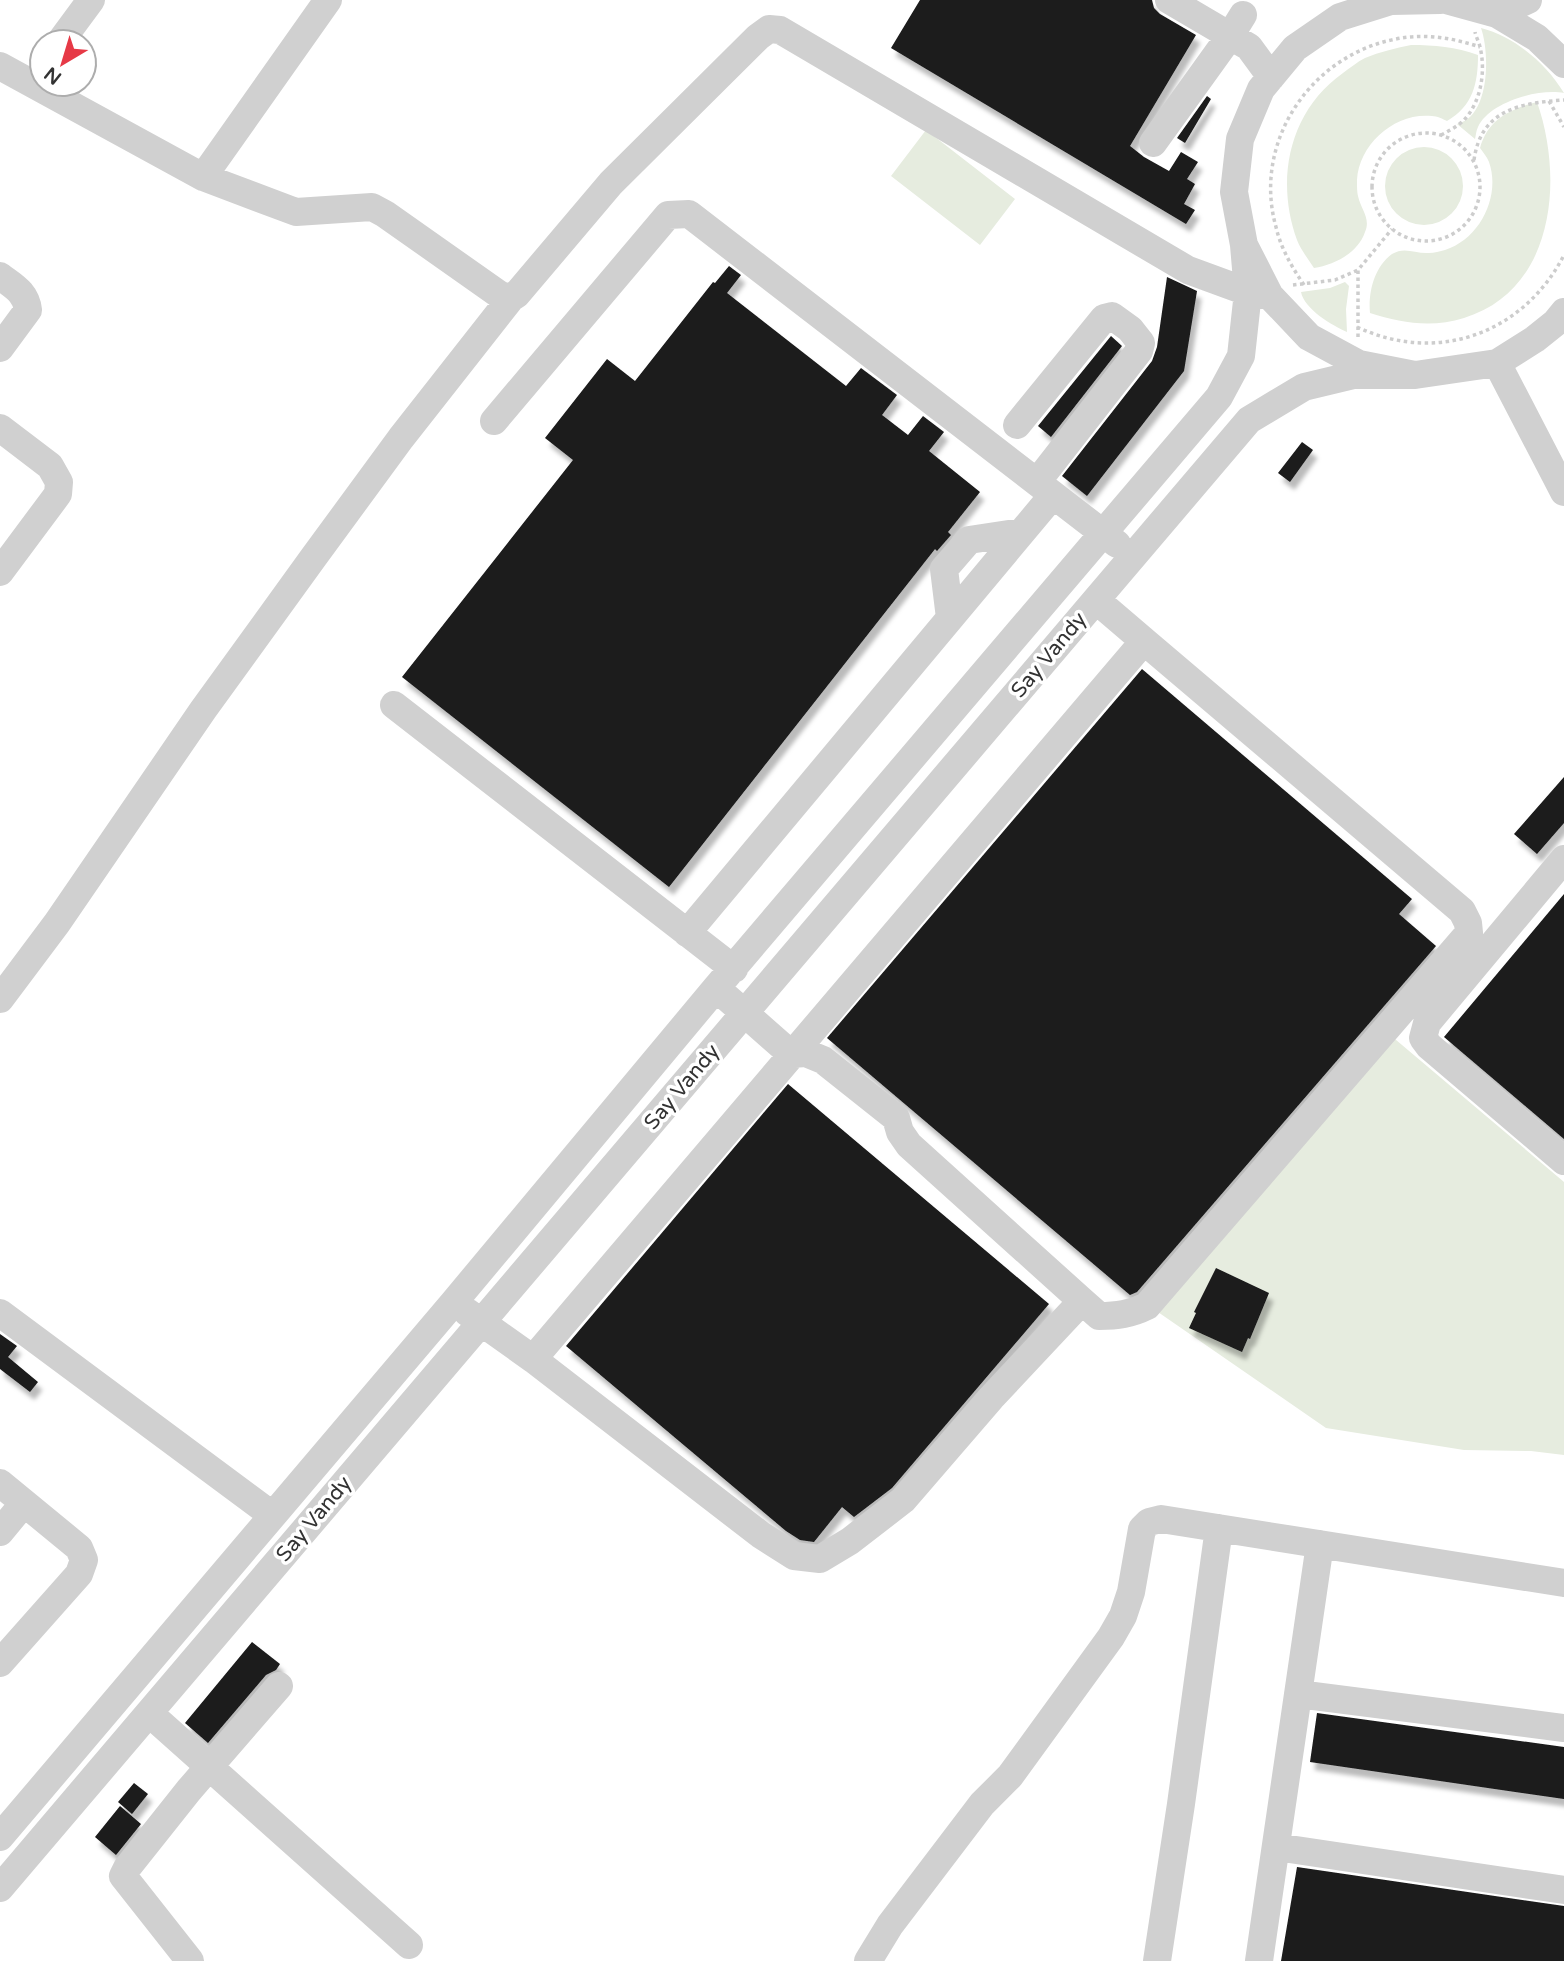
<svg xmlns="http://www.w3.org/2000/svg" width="1564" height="1961" font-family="'Varela Round',sans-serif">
  <defs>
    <filter id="shadow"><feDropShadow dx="4.5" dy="8" stdDeviation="2" flood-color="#0004"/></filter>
  </defs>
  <rect width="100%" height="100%" fill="#fff"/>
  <path fill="#e6ecdf" d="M1481 28C1515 37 1546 63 1564 93 1539 88 1489 102 1478 127 1476 131 1476 135 1475 139L1457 124C1490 117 1490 53 1481 28Z
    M1411 45C1434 45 1456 47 1478 55 1478 83 1473 106 1447 121 1443 119 1437 116 1432 116 1395 112 1359 144 1357 180 1357 185 1357 192 1358 196 1361 210 1371 218 1365 232 1358 253 1334 265 1314 268 1308 259 1301 250 1297 240 1275 180 1289 111 1343 73 1350 68 1357 62 1365 58 1380 52 1395 48 1411 45Z
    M1537 102C1564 179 1555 290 1464 318 1432 328 1401 323 1370 313 1368 293 1374 267 1392 254 1405 246 1415 254 1429 253 1434 253 1440 251 1445 250 1480 239 1501 196 1489 162 1487 157 1483 152 1480 148 1488 119 1510 109 1537 102Z
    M926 130 1015 199 980 245 891 176Z
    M1385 186a39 39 0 1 1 78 0a39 39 0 1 1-78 0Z
    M1345 282 1349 286 1346 309 1347 332C1333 326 1304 309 1301 292L1330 288Z
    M1389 1034 1564 1182V1455L1531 1451 1464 1450 1326 1428 1155 1310Z"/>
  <path fill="#1a1a1a" filter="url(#shadow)" d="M920 0H1152L1154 8 1160 14 1196 35 1130 146 1144 157 1169 171 1181 152 1198 162 1187 179 1195 184 1184 204 1195 210 1186 224 891 48Z
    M1207 96 1211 99 1185 143 1177 138Z
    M729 266 741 275 727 293 846 386 861 368 897 395 882 415 908 435 923 416 944 432 929 451 980 492 948 532 951 535 937 551 935 549 669 887 402 677 573 460 545 438 607 359 635 381 713 282 715 283Z
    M1167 277 1197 291 1184 371 1087 496 1062 476 1152 361 1157 347Z
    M1111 336 1122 346 1051 437 1038 426Z
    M1302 442 1313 450 1290 482 1278 473Z
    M1142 669 1412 899 1399 914 1436 946 1137 1292 1130 1295 827 1038Z
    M1564 777V823L1537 854 1514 834Z
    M1564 894V1139L1444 1037Z
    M788 1084 1049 1304 892 1488 854 1517 842 1507 814 1542 800 1540 786 1531 566 1346Z
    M1216 1268 1269 1293 1250 1339 1248 1338 1242 1352 1189 1328 1196 1313 1194 1312Z
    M0 1334 17 1346 8 1357 38 1382 30 1392 0 1369Z
    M252 1642 280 1664 276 1670 266 1675 208 1743 185 1723Z
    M1317 1713 1564 1747V1799L1310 1762Z
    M134 1783 148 1794 132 1814 118 1802Z
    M120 1806 141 1824 116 1855 95 1837Z
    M1297 1867 1564 1906V1961H1281Z"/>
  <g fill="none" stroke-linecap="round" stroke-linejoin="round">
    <path stroke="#cdcdcd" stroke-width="3.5" stroke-dasharray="3.5 3.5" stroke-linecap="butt" d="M1549 101 1564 127
      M1372 187a54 54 0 1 1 108 0a54 54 0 1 1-108 0Z
      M1441 135C1449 131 1458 126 1464 120 1481 102 1486 71 1480 47 1479 42 1476 37 1475 32
      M1474 160C1481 109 1521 103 1564 100
      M1293 285 1335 280 1358 270
      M1304 285C1292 267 1281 249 1276 227 1252 142 1311 55 1396 39 1425 33 1453 38 1480 47
      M1357 327C1438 365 1524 333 1564 255
      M1358 337V270L1392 229"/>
    <path stroke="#d0d0d0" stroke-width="28" d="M1169 0 1249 47 1271 77
      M1440 0 1391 1 1340 17 1295 48 1261 89 1240 139 1234 192 1244 245 1270 296 1309 337 1359 364 1415 375 1497 363 1535 339 1555 323 1564 312
      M1446 0 1497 14 1537 38 1564 64
      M1497 14 1528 0
      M60 42 91 0
      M0 66 203 177 296 212 372 207 385 214 500 295 511 298 517 294 611 183 758 37 769 29 780 30 1188 270 1248 292 1270 296
      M1153 143 1230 36 1243 15
      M203 177 328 0
      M0 276C13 286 26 292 28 310L0 348
      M1497 363 1564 492
      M494 421 668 215 689 214 1117 544
      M1017 425 1104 318 1112 316 1130 329 1141 343 1139 351 1037 482
      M0 428 50 466 59 482 58 494 0 572
      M1096 600 1144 641
      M950 618 944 569 969 540 1022 532
      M394 705 734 969
      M1564 859 1427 1023 1423 1038 1429 1046 1564 1161
      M687 933 1053 495
      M0 999 57 923 203 710 313 558 401 438 511 298
      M467 1312 533 1359 761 1535 794 1556 820 1559 850 1541 903 1500 991 1398 1082 1301
      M0 1313 272 1515
      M533 1359C736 1119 940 880 1144 641L1462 911 1468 923 1469 933 1147 1306C1131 1314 1117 1316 1099 1316L1082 1301 909 1145 900 1132 896 1118 823 1060 806 1053 791 1054 716 988
      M0 1483 79 1548 84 1560 79 1574 0 1663
      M0 1532 24 1503
      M1298 1694 1564 1728
      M149 1713 409 1945
      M0 1837 454 1302 716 988 1219 397 1241 356 1248 292 1244 245
      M1276 1847 1564 1890
      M0 1888 1249 420 1304 387 1354 375H1415
      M190 1961 123 1876 127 1868 189 1790 279 1686
      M868 1961 890 1925 982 1804 1010 1776 1111 1637 1123 1616 1131 1592 1142 1529 1149 1522 1161 1519 1564 1583
      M1157 1961 1181 1804 1219 1528
      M1259 1961 1320 1544"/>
  </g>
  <g text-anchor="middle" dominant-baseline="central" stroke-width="7" stroke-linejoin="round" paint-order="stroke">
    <g font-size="21" fill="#333" stroke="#fff">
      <text transform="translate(1049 655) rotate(-50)">Say Vandy</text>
      <text transform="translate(682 1087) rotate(-50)">Say Vandy</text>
      <text transform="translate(314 1519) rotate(-50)">Say Vandy</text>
    </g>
  </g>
  <g transform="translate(63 63) rotate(218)"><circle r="33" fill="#ffffff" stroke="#adadad" stroke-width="2"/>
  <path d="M0-5L12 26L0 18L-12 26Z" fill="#e63946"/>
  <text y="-10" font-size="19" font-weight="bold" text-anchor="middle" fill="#333333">N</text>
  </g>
</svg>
